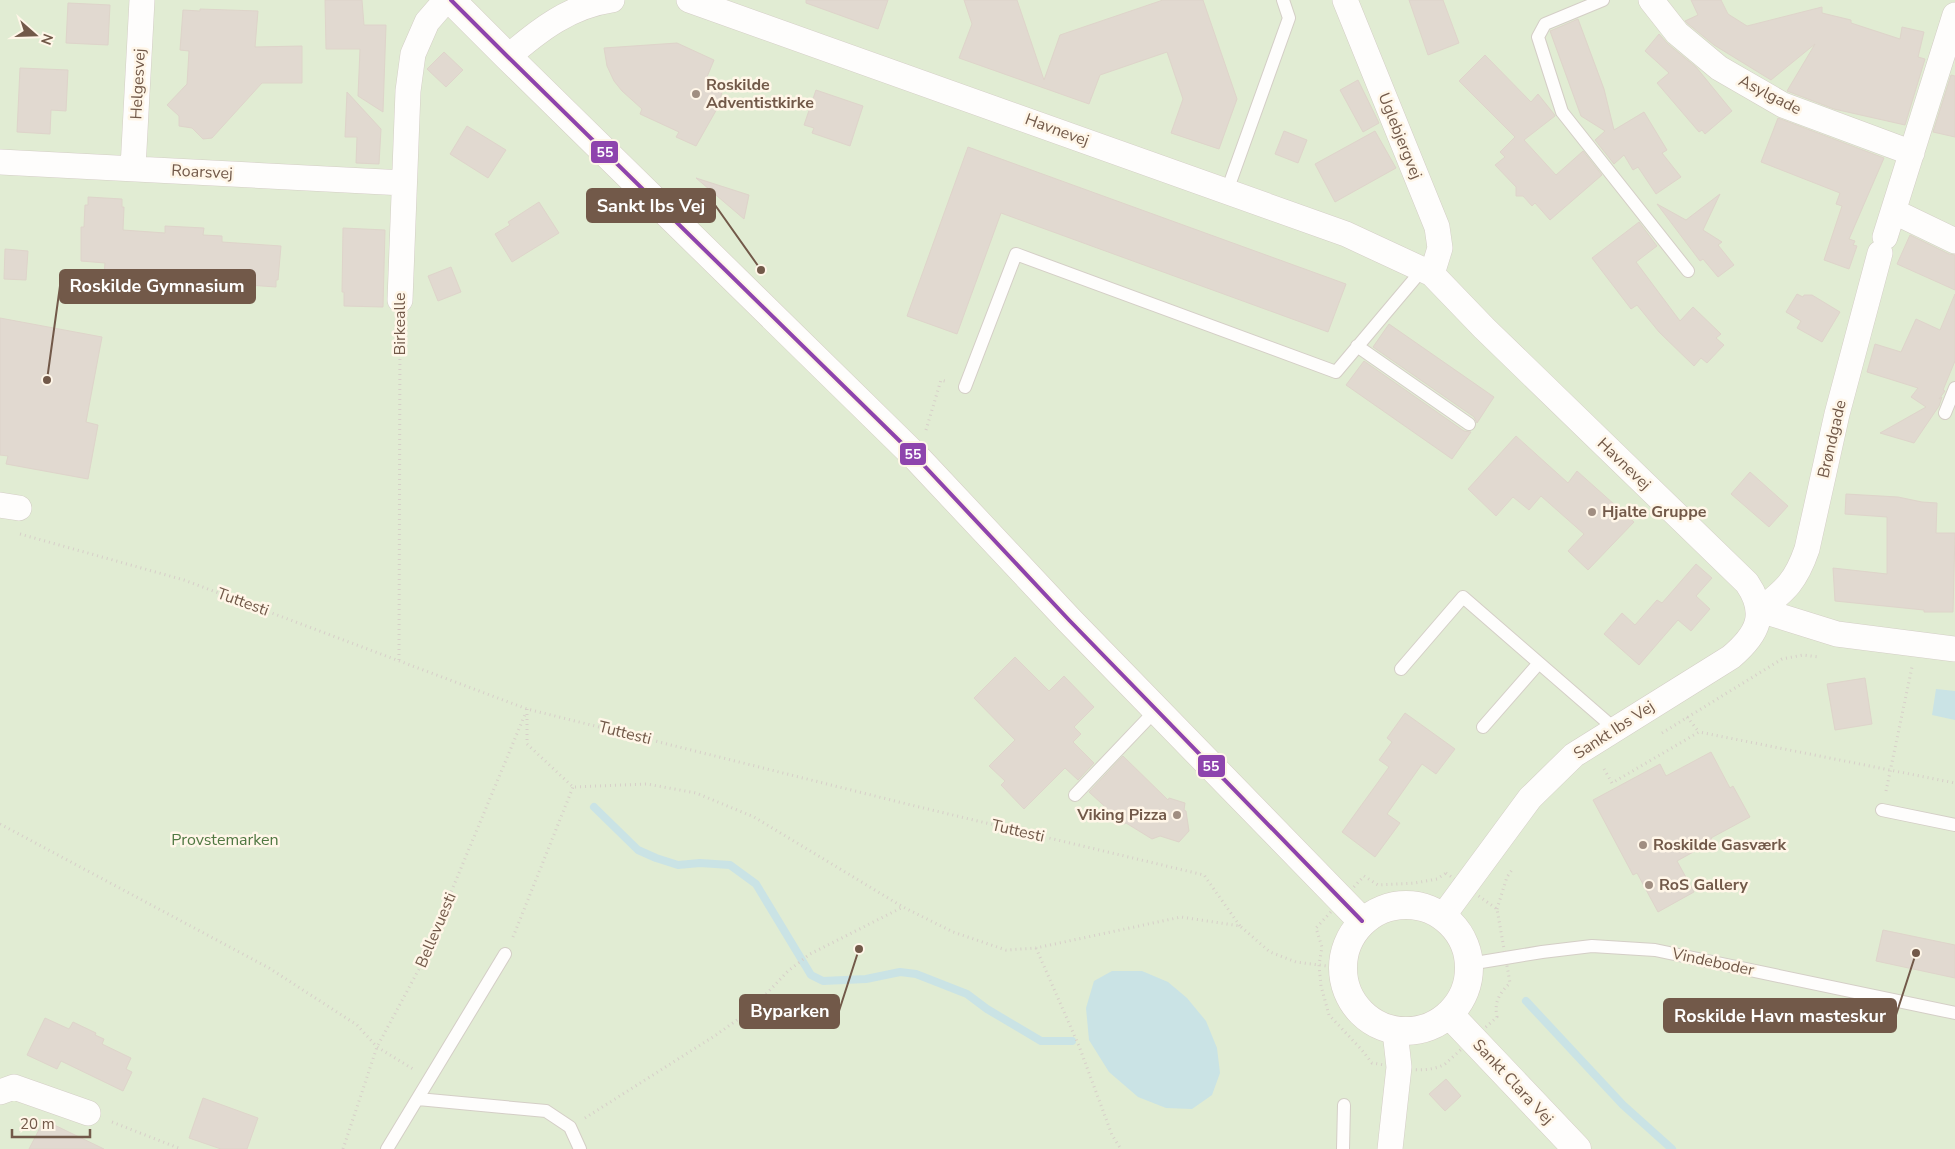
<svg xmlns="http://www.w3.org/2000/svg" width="1955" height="1149" font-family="'Nunito Sans',sans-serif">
  <rect width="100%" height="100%" fill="#f5f1e8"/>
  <path fill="#e1ecd3" d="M0 0H1955V1149H0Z"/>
  <path fill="#cae3e5" d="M1936 689 1955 691V720L1932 715Z
    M1112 971H1142L1168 982 1187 998 1206 1021 1217 1048 1220 1073 1212 1095 1192 1109 1166 1108 1138 1097 1109 1072 1089 1040 1086 1008 1094 981Z"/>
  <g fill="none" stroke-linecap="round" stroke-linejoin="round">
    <path stroke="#cae3e5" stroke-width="8" d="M594 807 638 850 656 858 678 865 700 863 730 865 756 884 811 975 823 981 866 979 900 972 916 974 967 994 987 1009 1041 1041H1072
      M1526 1001 1623 1105 1672 1149"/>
  </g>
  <path fill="#e1d9d0" stroke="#ded4ca" d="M325 0H362L364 25H386L383 112 358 96 360 49H326Z
    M806 0H888L878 29 806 3Z
    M964 0H1017L1044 80 1060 35 1163 0H1203L1237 99 1219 149 1171 133 1183 99 1167 52 1100 75 1089 104 959 58 972 24Z
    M1409 0H1443L1459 43 1428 55Z
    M1691 0H1721L1728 14 1747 26 1822 7V13L1851 20V23L1900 39 1902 27 1924 32 1918 57 1925 59 1905 125 1834 109 1787 91 1815 44 1771 80 1714 45 1687 23 1685 21 1698 15Z
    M68 3 110 5 108 45 66 43Z
    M200 9 258 11 255 47 302 46V83H262L212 138 203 139 192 128 179 126V116L167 105 187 84 189 51 180 50 183 10 200 11Z
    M1578 19 1604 89 1614 130 1644 112 1667 150 1662 153 1681 177 1656 194 1638 167 1633 170 1624 155 1614 164 1595 140 1605 131 1581 116 1550 31Z
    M1659 34 1668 44 1696 67 1732 111 1705 134 1702 130 1699 132 1657 83 1669 73 1645 51Z
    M677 43 714 60 707 77 724 85 718 107 696 146 676 137 679 132 640 114 642 109 622 91 614 81 607 66 604 48Z
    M444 52 463 70 446 87 427 69Z
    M1485 55 1531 102 1538 94 1554 114 1555 116 1524 140 1556 175 1583 151 1602 175 1550 220 1535 203 1532 206 1523 196H1516V187L1495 165 1505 157 1500 152 1515 137 1459 81Z
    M20 68 68 70 66 111 51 110 50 134 17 132Z
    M1951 75 1955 76V137L1933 132Z
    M1358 80 1379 123 1363 132 1340 90Z
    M816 90 863 106 850 146 812 133 814 128 804 125Z
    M347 92 381 129 379 164 356 163 357 137H345Z
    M1778 118 1884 158 1849 239 1855 241 1853 245 1857 246 1849 269 1824 260 1842 206 1836 204 1840 193 1761 162Z
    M467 126 506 150 488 178 450 154Z
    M1284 131 1307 140 1298 163 1275 154Z
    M1375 131 1396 168 1335 202 1315 164Z
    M968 147 1346 284 1328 332 1001 213 957 334 907 316Z
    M696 178 749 195 744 219Z
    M1720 194 1703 230 1722 242 1718 245 1734 265 1718 277 1703 259 1700 261 1657 204 1686 220Z
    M88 197 122 199V207H124L123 230 165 233V226L204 228 203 235 222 236V242L281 246 278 280H276V287L234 284 235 273 194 271 192 293 131 290V288L103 286 105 263 81 261V227H84L85 205H88Z
    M539 202 559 233 512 262 495 234 510 225 508 222Z
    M1639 222 1657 246 1636 262 1680 321 1693 307 1721 334 1716 338 1724 345 1707 363 1701 358 1694 366 1659 332 1637 305 1631 309 1592 258Z
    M343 228 385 230 383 307 344 306V292H342Z
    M1910 235 1949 254 1955 255V290L1897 264Z
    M5 249 28 251 26 280 4 279Z
    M451 267 461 292 438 301 428 276Z
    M1797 294 1803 297 1804 295H1812L1840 312 1822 342 1797 328 1801 321 1786 312Z
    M1955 294V361L1943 390 1945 391 1939 399 1942 397 1939 406 1914 443 1880 433 1926 407 1911 397 1918 388 1867 372 1875 344 1901 352 1916 319 1940 330Z
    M0 318 102 337 86 422 98 425 88 479 6 464 8 456 0 455Z
    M1389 324 1494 397 1477 423 1474 417 1373 347Z
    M1364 361 1464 431 1471 432 1452 459 1346 385Z
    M1516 436 1568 483 1577 471 1634 522 1588 570 1568 551 1584 534 1541 496 1529 510 1513 497 1496 516 1468 489Z
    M1750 472 1788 506 1769 527 1731 494Z
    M1846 494 1898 497 1922 502 1937 503 1936 533H1955L1953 612H1924V610L1835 601 1833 568 1887 574V517L1845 514Z
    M1696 564 1712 578 1696 596 1710 609 1691 631 1678 620 1639 665 1604 634 1622 613 1635 625 1657 600 1662 603Z
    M1015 657 1049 691 1064 676 1094 707 1074 727 1081 734 1073 742 1094 763 1078 780 1065 768 1024 809 1001 785 1005 781 989 766 1015 740 974 698Z
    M1865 678 1872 724 1835 730 1827 684Z
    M1405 713 1455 749 1436 774 1422 764 1387 814 1400 823 1375 857 1342 832 1389 767 1379 760 1392 742 1387 738Z
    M1711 752 1730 788 1733 786 1750 817 1711 838 1713 841 1677 861 1694 892 1658 912 1637 873 1633 875 1593 800 1660 764 1666 776Z
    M1123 756 1168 800 1169 798 1185 803 1184 810 1186 811 1189 831 1179 842 1160 836 1152 839 1126 823 1124 824 1089 792Z
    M1883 930 1955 945V978L1876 961Z
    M45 1018 69 1029 73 1022 96 1033 95 1035 104 1039 102 1044 131 1058 126 1069 132 1072 123 1091 61 1061 57 1069 27 1055Z
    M1446 1079 1461 1096 1445 1111 1429 1094Z
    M203 1098 258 1118 247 1149H221L189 1138Z
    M44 1120 104 1149H29Z"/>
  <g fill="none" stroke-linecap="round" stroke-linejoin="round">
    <g stroke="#d4cec6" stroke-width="14">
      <path id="service" d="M1603 0 1545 24 1538 37 1562 112 1688 271
        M1227 191 1289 18 1283 0
        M1357 346 1469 424
        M965 387 1016 254 1336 372 1422 270
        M1945 413 1955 388
        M1401 669 1463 597 1615 729
        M1483 727 1539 663
        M1075 795 1156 710
        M1882 810 1955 825
        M1469 964 1542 952 1592 946 1655 950 1955 1013
        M418 1099 546 1111 570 1127 580 1149
        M387 1149 505 954
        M1343 1149 1344 1105"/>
    </g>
    <g stroke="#d4cec6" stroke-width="26">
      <path id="minor" d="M689 0 1346 234 1432 274 1484 328 1747 583C1768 614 1758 634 1731 657L1574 755 1530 798 1443 916
        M1345 0 1437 227 1440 248 1432 274
        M1651 0 1677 33 1719 68 1783 105 1912 153
        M508 57C539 30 570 6 612 0
        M0 162 404 183
        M133 168 142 0
        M1895 212 1955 241
        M1885 237 1955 15
        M400 300 408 91 413 54 427 22 446 0
        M0 505 19 508
        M1760 610C1786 590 1796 581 1807 549L1837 414 1880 253
        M1760 610 1837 634 1955 649
        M0 1092 14 1087 88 1113
        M1390 1149 1399 1067 1395 1031"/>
    </g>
    <g stroke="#d4cdc4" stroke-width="29">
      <path id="secondary" d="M451 0 508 57 917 458 1069 620 1362 921
        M1343 968a63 63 0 1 1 126 0a63 63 0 1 1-126 0Z
        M1449 1014 1577 1149"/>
    </g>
    <path stroke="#d7cfc9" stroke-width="3" stroke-dasharray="1 4" stroke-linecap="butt" d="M926 430 941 380 948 382
      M20 534 184 580 527 709 915 806 1204 875 1240 926
      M399 660 400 325
      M527 709V744L573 787 647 784 696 793 754 817 903 907 953 932 1006 950 1036 948 1181 917 1240 926 1270 952 1296 962 1342 968
      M1687 717 1699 732
      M1662 733 1782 659 1803 655 1819 657
      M1604 769 1612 783 1699 732 1955 783
      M1886 791 1912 667
      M0 824 269 968 357 1025 377 1047 413 1069
      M1446 873 1497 909 1510 983C1499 994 1494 1002 1497 1017L1445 1064C1423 1076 1395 1066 1372 1063L1361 1049 1329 1015 1321 986 1319 965 1322 947 1316 928 1364 876 1378 885 1415 883 1437 879Z
      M1497 909 1507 877 1512 870
      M513 937 573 787
      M1036 948 1079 1046 1112 1135 1121 1149
      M585 1118 716 1035 751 1010 788 971 810 954 903 907
      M112 1122 181 1149
      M343 1149 377 1047 419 969 526 712"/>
    <use href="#service" stroke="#fefdfc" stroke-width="12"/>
    <use href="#minor" stroke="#fefdfc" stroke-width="25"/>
    <use href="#secondary" stroke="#fefdfc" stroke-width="28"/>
    <g stroke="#fff6e8" stroke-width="8">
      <path id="bus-1" d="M451 0 508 57 917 458 1069 620 1362 921"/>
    </g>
    <use href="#bus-1" stroke="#8e44ad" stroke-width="4"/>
  </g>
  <g fill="#a08e81" stroke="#fff6e8" stroke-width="2">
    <circle cx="696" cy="94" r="5"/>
    <circle cx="1592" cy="512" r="5"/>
    <circle cx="1177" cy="815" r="5"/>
    <circle cx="1643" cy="845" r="5"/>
    <circle cx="1649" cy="885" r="5"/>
  </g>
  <g text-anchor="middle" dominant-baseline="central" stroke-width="5" stroke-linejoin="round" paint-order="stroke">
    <g font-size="16" fill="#725949" stroke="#fff6e8">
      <text transform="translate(138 84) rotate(-87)">Helgesvej</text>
      <text transform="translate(1770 95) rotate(27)">Asylgade</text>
      <text transform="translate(1057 130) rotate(20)">Havnevej</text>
      <text transform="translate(1400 136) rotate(68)">Uglebjergvej</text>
      <text transform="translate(202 172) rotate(3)">Roarsvej</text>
      <text transform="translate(400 324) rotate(-90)">Birkealle</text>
      <text transform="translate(1832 439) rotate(-77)">Brøndgade</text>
      <text transform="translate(1624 464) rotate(44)">Havnevej</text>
      <text transform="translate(243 602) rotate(20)">Tuttesti</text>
      <text transform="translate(1614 730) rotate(-33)">Sankt Ibs Vej</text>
      <text transform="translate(625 733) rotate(14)">Tuttesti</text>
      <text transform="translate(1018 831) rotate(13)">Tuttesti</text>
      <text transform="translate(436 930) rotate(-67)">Bellevuesti</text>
      <text transform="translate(1713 962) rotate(12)">Vindeboder</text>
      <text transform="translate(1513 1082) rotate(47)">Sankt Clara Vej</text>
    </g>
    <g font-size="16" font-weight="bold" fill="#725949" stroke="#fff6e8" text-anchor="start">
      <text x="706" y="85">Roskilde<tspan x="706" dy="18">Adventistkirke</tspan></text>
      <text x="1602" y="512">Hjalte Gruppe</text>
      <text x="1167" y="815" text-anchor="end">Viking Pizza</text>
      <text x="1653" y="845">Roskilde Gasværk</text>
      <text x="1659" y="885">RoS Gallery</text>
    </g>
    <g font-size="16" fill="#507842" stroke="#fff6e8">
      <text x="225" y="840">Provstemarken</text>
    </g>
  </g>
  <path fill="none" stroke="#725949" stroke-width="2" d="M761 270L715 205M47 380L60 286M859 949L839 1011M1916 953L1896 1015"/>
  <g fill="#725949" stroke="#fff6e8" stroke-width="2">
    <circle cx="761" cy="270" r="5"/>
    <circle cx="47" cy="380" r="5"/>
    <circle cx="859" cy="949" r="5"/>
    <circle cx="1916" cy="953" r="5"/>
  </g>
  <g fill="#725949" stroke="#725949" stroke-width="2">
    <rect x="587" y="189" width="128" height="33" rx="5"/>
    <rect x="60" y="270" width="195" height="33" rx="5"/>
    <rect x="740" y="995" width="99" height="33" rx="5"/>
    <rect x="1664" y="999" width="232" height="33" rx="5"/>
  </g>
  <g font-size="18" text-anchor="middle" font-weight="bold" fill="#fff">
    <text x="651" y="212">Sankt Ibs Vej</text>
    <text x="157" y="292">Roskilde Gymnasium</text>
    <text x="790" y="1017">Byparken</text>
    <text x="1780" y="1022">Roskilde Havn masteskur</text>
  </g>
  <g stroke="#fff6e8" stroke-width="2">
    <rect x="590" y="140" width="29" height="24" rx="5" fill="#8e44ad"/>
    <rect x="899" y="442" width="28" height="24" rx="5" fill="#8e44ad"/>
    <rect x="1197" y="754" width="29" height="24" rx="5" fill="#8e44ad"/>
  </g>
  <g font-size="14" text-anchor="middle" font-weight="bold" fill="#fff">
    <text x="605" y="157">55</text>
    <text x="913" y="459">55</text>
    <text x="1211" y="771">55</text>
  </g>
  <g transform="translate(35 35) rotate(110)" stroke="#fff6e8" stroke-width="4" paint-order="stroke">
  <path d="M0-4L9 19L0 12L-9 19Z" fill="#725949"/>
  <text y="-8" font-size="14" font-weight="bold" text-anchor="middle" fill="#725949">N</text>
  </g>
  <path d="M12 1129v8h78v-8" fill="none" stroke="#725949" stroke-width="2.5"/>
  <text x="20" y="1129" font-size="15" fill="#725949" stroke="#fff6e8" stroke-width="4" paint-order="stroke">20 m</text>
</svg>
